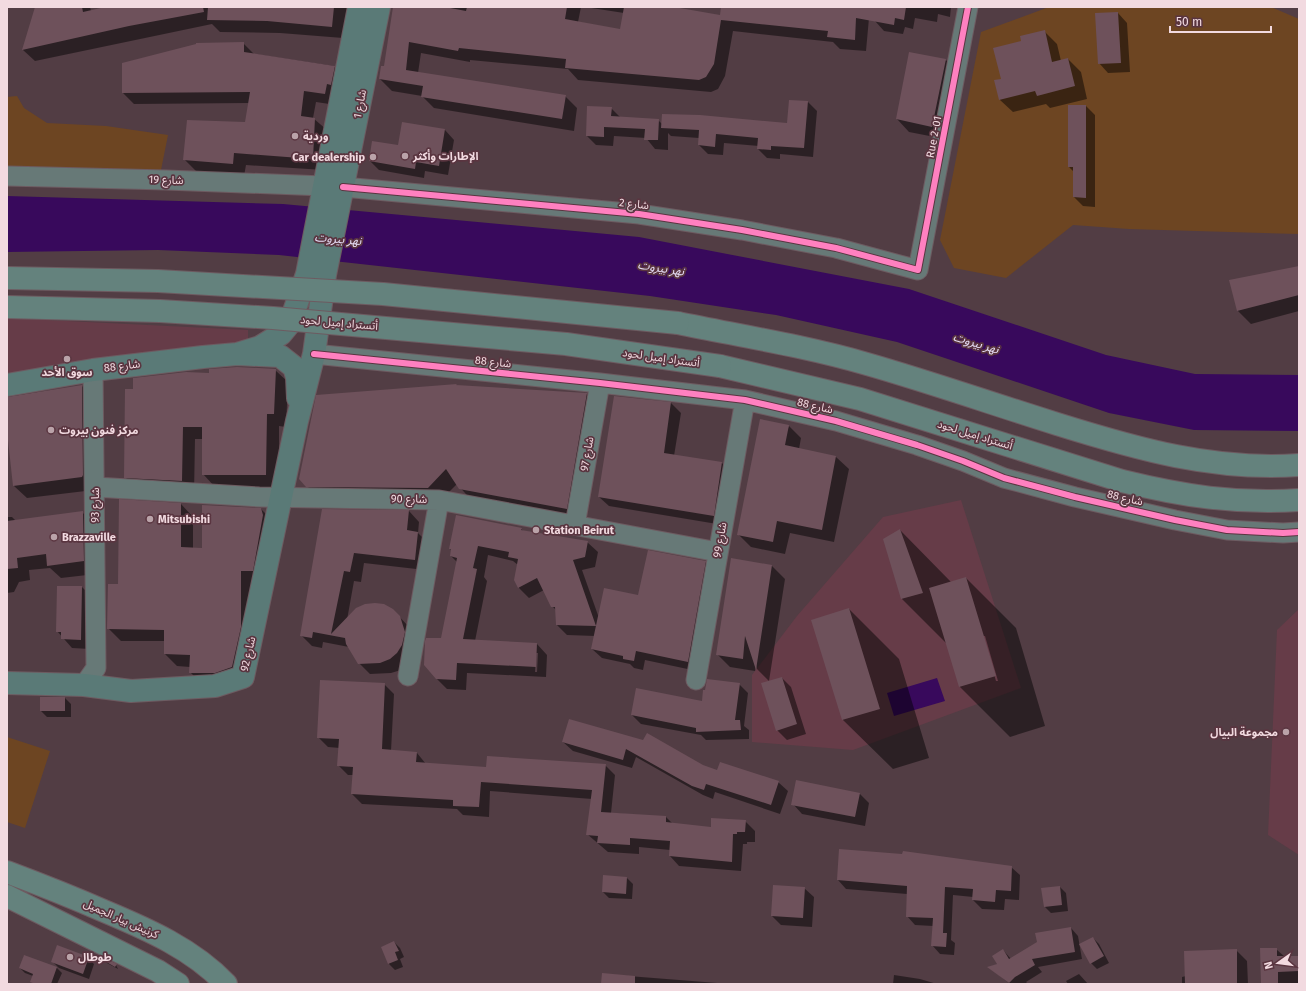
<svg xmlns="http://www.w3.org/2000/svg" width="1306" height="991" font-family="'Fira Sans','Noto Sans Arabic',sans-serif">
  <rect width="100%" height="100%" fill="#523d44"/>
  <path fill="#663c48" d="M7 318 248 330V345L7 373Z
    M961 500 1021 688 853 750 752 742V675L797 616 883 517Z
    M1299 609V855L1268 835 1277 630Z"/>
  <path fill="#6d4522" d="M1049 7H1271L1299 19V234L1129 229 1073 225 1006 278 954 268 940 240 981 32Z
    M17 96 24 108 47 123 106 126 168 135 161 170H52L7 167V97Z
    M7 737 50 751 25 828 7 822Z"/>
  <path fill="#38095c" d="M7 196 283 204 639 237 909 289 1106 355 1195 374 1299 375V431L1194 430 1109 413 897 342 776 315 650 296 279 255 158 250 7 252Z
    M937 678 945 701 894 716 887 693Z"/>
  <path fill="#0007" fill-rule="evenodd" d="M36 7H90L91 11 110 7H353L343 38 280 33 220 32 212 24 35 61 23 50Z
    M394 7H581L578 22 621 30 624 13 585 7H668L721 16 722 7H870L866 51 840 49 833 42 733 31 725 76 718 89 711 92 578 80 568 69 470 60V62L421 53 418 73 565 96 577 108 574 131 434 108 422 96 392 91 380 79 385 67Z
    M877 7H951L950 17 938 14 937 22 915 18 913 29 905 27 903 34 884 31 875 21Z
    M1118 13 1127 23 1130 72 1108 73 1099 63Z
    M1044 31 1057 44 1061 61 1068 59 1081 72 1087 99 1050 108 1046 104 1013 112 1000 100 1002 79 1023 41Z
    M243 43 254 54 334 66 346 78 336 105 316 102 313 118 327 130 324 170 246 165 244 176 196 171 185 160 246 123 249 103 134 104 123 93Z
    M946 60 958 73 945 139 909 132 897 119Z
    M808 102 817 111 813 157 780 154V159L767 158 758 149 759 146 724 143 723 155 708 154 699 145V138L671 136 668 133V150L655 149 646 138 614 136 613 146 596 145 587 136 611 108 621 118 658 120 662 124 788 125Z
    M1086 106 1095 115V207L1083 206 1074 197V172L1069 167Z
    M403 123 445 130 454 140 448 175 425 171 424 178 379 170 370 161 399 146Z
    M1299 267V311L1251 324 1238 311 1230 281Z
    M275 370 288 382 286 427 279 426V488L215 487 203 474V439H195L194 494 138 490 125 477 134 390 210 374Z
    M456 385 458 386 587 394 599 407 579 521 473 502 457 484 441 500 320 499 307 486Z
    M82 386 94 398V490L27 498 14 486 7 422V397Z
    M615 397 671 403 681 413 674 456 722 463 731 473 723 525 609 506 599 497Z
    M789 426 801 438 799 449 836 457 849 469 834 542 790 533 785 554 751 547 738 534Z
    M120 501 181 504 193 517V548L203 549 261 509 274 522 244 680 203 685 190 672V667L177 666 165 654V641H121L108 628 119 585Z
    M323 510 409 511 419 522 418 533 428 543 425 570 364 563 361 582 354 581 347 620 393 610 410 628 401 670 391 673 370 674 359 663 349 647 323 642 322 648 312 646 301 635Z
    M82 512 95 525 96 574 61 578 50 568 29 570 30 580 19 582 14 592 7 593V517H12L16 521Z
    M521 529 523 531 587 542 598 552 595 567 582 570 599 618 705 562 715 571 697 671 645 660 643 670 634 668 630 664 602 658 592 649 595 636 567 635 557 625 556 610 552 606 544 590 529 598 519 588 515 580 518 565 513 561 488 555 484 577 487 581 475 641 537 644 547 655 546 677 467 673 466 690 447 689 437 679 457 562 451 556 452 550 450 549ZM536 653H538L537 672H535Z
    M900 530 951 582 966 578 1016 628 1045 726 1010 737 960 687 947 644 902 599ZM983 636H985L998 681H996Z
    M732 559 772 566 785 579 769 681 757 669 756 665 755 671 730 667 717 654Z
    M82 587 91 596 90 649 72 648 57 631Z
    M849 609 899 659 929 758 893 769 843 720Z
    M782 678 791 687 806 734 787 740 777 730Z
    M384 684 394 694 391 751 417 753 426 764 487 768 605 765 615 775 611 813 666 817 673 824 712 828 745 821 755 831V842H747V844H743L741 871 679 866 670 856V850L639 847V854L608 852 587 834 592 799 490 791 489 817 463 815 457 809 362 804 352 794 353 775H348L338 765 340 748 328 747 318 737Z
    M739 684 748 693 744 726 749 730V739L706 740 701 735 641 724 632 715 703 702Z
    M65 698 71 704V717H47L41 711Z
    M563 742H644L718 772 778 782 788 791 780 814 715 792 713 799 703 795 636 757 632 768 573 751Z
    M860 794 869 803 865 826 802 814 793 804Z
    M840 850 1011 867 1020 875 1019 900 1005 899 1004 910 982 909 973 900V897L953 895 951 940 955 943 954 955 940 954 932 945 933 926 915 925 907 916V894L846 889 838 880Z
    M626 877 633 884 632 899 609 898 603 892Z
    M1060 887 1066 893 1068 911 1051 913 1045 907Z
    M804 888 814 897 812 927 781 925 772 916Z
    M1071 928 1078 936 1082 959 1038 967 1042 972 1026 982 1028 984H1010L989 967 999 964 1003 950 1011 959Z
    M1093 938 1099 944 1109 963 1097 969 1091 963Z
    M394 942 400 948 404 957 400 959 403 967 395 970 389 964 382 947Z
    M1276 949 1285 957H1299V984H1262Z
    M1236 950 1247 961 1248 984H1182V977L1186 976Z
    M24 956 57 968 62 973 57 984H33L31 981 33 976 25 973 20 968Z
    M88 958 94 964 89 979 59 968 52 961Z
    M104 960 116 965 118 969 107 963Z
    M603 974 730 984H602Z
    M1079 974 1088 984H1068L1066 981Z
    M894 975 920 979 937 984H893Z"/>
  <path fill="#6e515b" d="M35 7H82L83 12 105 7H203L204 12 129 26 22 50Z
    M208 7H334L332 27 267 21 207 20Z
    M393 7H445L466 11 467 7H567L565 19 620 29 624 7H674L720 15 721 7H906L904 20 895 18 894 25 856 18 855 40 827 37 828 31 721 20 714 64 706 77 699 80 565 68 566 59 459 48 458 51 409 42 406 70 566 95 562 119 421 97 423 86 379 79 381 66H384Z
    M1118 12 1121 63 1098 64 1095 13Z
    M1045 30 1052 62 1068 58 1075 86 1037 96 1035 91 999 100 994 80 1001 79 993 48 1021 41 1020 36Z
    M244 42V52L335 66 331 85 327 84 325 94 304 91 301 116 315 118 313 159 234 153 233 164 183 160 187 120 245 122 250 92 122 93V63L196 44V43Z
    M909 52 946 59 932 127 896 119Z
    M789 100 808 101 804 148 771 146V150L757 149 758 138 716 134 715 147 698 145 699 130 661 128 662 114 700 115 787 123Z
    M1068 105H1086V198L1073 197V167H1068Z
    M587 106 612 107 611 116 659 119 658 140H644L645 129 604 127V137L586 136Z
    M402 122 445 129 439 166 416 162 415 169 369 161 372 141 398 145Z
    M1299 266V295L1237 311 1229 280Z
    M237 367 276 369 274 414H267L266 475H202V427H183L182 481 124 478 125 389H133V378L186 372 209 373V369Z
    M457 384 456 385 587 393 567 509 459 489 446 469 428 488 306 487 299 479 316 395Z
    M82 385 83 475 82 477 13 486 7 431V397Z
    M614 396 671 402 664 453 722 462 714 516 598 497Z
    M760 419 789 425 785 445 836 456 822 530 777 521 773 542 737 535Z
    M119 499 181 503V547L202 548V505L261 508 263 515 253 571H241V627L232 667 215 673H189L190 655 164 654V630L107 629 108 584H118Z
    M322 509 409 510 407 530 418 532 415 560 354 553 350 572 344 571 331 634 356 608 365 604 375 603 384 604 393 609 400 616 405 632 402 645 397 653 390 659 380 663 358 664 346 644 345 638 313 632 312 638 300 636Z
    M83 511 84 561 47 566 46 554 17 558 18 568 7 569V521Z
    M456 515 522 528 521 530 588 541 585 557 573 560 596 626 556 625 555 607H551L537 578 518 588 514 580 518 559 508 557 509 552 478 546 473 568 477 569 463 639 537 643 536 667 457 663 456 680 436 679 424 665 425 641 426 638H441L457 558 450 556 451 549H449Z
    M900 529 923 593 901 599 883 539Z
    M648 550 706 561 688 662 636 651 634 661 623 659V656L591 649 604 588 638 595Z
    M731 558 772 565 756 670 745 636 743 659 716 655Z
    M966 577 996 676 959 687 929 588Z
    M57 586H82L81 640 61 639V632H56Z
    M849 608 880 709 842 720 811 620Z
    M782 677 797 724 776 731 761 683Z
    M707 679 740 683 735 720H740L741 730 696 732V728L631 715 636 688 702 701 703 690H705Z
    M320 680 385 683 382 749 417 752 416 762 486 767 487 756 606 764 601 812 666 816V822L711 827V818L746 820 745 832H737V834H733L732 862 669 856 670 841 630 838V845L597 843 598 836 586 835 592 790 481 782 479 807 453 806V800L351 794 353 767 337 766 339 739 317 738Z
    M40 697H65V711H40Z
    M569 719 643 740 647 733 703 765 717 770 720 762 779 781 771 805 706 784 704 790 692 786 626 749 623 760 562 742Z
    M796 780 860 793 855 817 791 805Z
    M839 849 902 854 903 851 1012 866 1011 891 996 890 995 902 972 900 973 889 945 887 943 933H947L946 947 931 946 933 918 906 917 907 886 837 880Z
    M603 875 627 877 626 894 602 892Z
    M773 885 805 887 803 918 771 916Z
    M1060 886 1062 905 1044 907 1041 888Z
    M1071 927 1075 952 1032 959 1035 965 1015 977 1009 983 987 967 997 964 992 956 1003 949 1009 959 1037 942 1035 933Z
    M1093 937 1104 956 1090 964 1079 944Z
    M394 941 399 951 395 952 398 960 388 964 381 947Z
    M57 945 89 957 83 974 51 962Z
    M1260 948H1277V956H1299V971L1278 972V984H1261Z
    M1237 949V984H1185L1184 951Z
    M24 955 57 967 51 984H35L30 982 33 974 19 968Z
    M104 958 117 964 115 967 103 960Z
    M602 973 635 976V984H601Z"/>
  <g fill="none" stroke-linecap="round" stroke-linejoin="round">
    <g stroke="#6d5b61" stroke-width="21">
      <path id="minor" d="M7 176 166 180 324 186
        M343 187 639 214 742 230 836 248 918 270 968 7
        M314 354 600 383 745 400 836 421 917 445 963 461 1004 478 1075 497 1175 520 1227 530 1283 533 1299 532
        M95 487 259 497 439 500 718 552
        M575 525 600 383
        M408 676 439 500
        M696 680 745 400
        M84 685 96 668 93 370"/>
    </g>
    <g stroke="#6d5b61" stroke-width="24">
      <path id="major" d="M237 354 260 347 281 334 290 323 307 274 359 7
        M7 385 93 370 203 357 237 354 280 356 294 367 297 377 298 398
        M7 683 84 685 131 691 215 686 243 677 297 421 314 354 325 275 379 7"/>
    </g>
    <g stroke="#6d5b61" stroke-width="24">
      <path id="highway" d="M678 323C741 336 805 346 867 364 930 382 993 404 1057 424 1137 449 1214 471 1299 465
        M720 366 860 399 1122 481C1183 496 1235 504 1299 500
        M7 872C39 884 72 897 104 911 147 929 193 949 226 984
        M7 896 158 971 178 984"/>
    </g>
    <use href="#minor" stroke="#677977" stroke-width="19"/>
    <use href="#major" stroke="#5a7a77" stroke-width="22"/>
    <use href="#highway" stroke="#64827d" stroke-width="22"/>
    <g stroke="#6d5b61" stroke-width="24" stroke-linecap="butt">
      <path id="highway-bridge" d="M7 278 158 281 383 294 678 323
        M7 307 160 311 273 318 566 344 720 366"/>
    </g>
    <use href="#highway-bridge" stroke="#64827d" stroke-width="22"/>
    <g stroke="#5a3540" stroke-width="8">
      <path id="cycleway" d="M343 187 639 214 742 230 836 248 918 270 968 7
        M314 354 600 383 745 400 836 421 917 445 963 461 1004 478 1075 497 1175 520 1227 530 1283 533 1299 532"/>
    </g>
    <use href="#cycleway" stroke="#ff80c0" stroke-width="6"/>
  </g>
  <g fill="#baa3a9" stroke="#5a3540" stroke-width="1.5">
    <circle cx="295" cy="136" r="4"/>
    <circle cx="405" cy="156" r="4"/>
    <circle cx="373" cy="157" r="4"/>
    <circle cx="67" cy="359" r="4"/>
    <circle cx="51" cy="430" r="4"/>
    <circle cx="150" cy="519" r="4"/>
    <circle cx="536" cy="530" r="4"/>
    <circle cx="54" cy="537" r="4"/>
    <circle cx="1286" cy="732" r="4"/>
    <circle cx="70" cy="957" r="4"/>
  </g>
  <g text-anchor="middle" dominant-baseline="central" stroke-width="3.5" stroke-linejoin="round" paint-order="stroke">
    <g font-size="11" fill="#f2dae0" stroke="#5a3540">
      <text transform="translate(360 104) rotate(-79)">شارع 1</text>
      <text transform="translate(934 137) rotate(-79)">Rue 2-01</text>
      <text transform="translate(166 180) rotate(2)">شارع 19</text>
      <text transform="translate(634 204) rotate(6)">شارع 2</text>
      <text transform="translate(339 323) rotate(5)">أتستراد إميل لحود</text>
      <text transform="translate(661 358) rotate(8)">أتستراد إميل لحود</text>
      <text transform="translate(493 362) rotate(6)">شارع 88</text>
      <text transform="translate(122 366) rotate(-7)">شارع 88</text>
      <text transform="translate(815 406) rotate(13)">شارع 88</text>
      <text transform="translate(975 435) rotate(17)">أتستراد إميل لحود</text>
      <text transform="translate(587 454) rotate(-80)">شارع 97</text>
      <text transform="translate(1125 498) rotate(13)">شارع 88</text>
      <text transform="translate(409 499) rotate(1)">شارع 90</text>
      <text transform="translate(95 505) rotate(-90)">شارع 93</text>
      <text transform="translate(720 540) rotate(-80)">شارع 99</text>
      <text transform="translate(248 654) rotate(-77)">شارع 92</text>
      <text transform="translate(121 919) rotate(24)">كرنيش بيار الجميل</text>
    </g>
    <g font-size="11" font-weight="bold" fill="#f2dae0" stroke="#5a3540" text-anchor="start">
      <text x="303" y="136">وردية</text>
      <text x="413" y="156">الإطارات وأكثر</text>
      <text x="365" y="157" text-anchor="end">Car dealership</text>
      <text x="67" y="372" text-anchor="middle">سوق الأحد</text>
      <text x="59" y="430">مركز فنون بيروت</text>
      <text x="158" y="519">Mitsubishi</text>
      <text x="544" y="530">Station Beirut</text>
      <text x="62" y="537">Brazzaville</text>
      <text x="1278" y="732" text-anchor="end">مجموعة البيال</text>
      <text x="78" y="957">طوطال</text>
    </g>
    <g font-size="12" font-style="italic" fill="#e5dcf5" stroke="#5a3540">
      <text transform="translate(338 239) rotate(5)">نهر بيروت</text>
      <text transform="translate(661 268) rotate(9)">نهر بيروت</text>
      <text transform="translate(976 343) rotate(17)">نهر بيروت</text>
    </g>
  </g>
  <rect width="1306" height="991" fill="none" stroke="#f2dae0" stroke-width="16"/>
  <g transform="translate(1278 963) rotate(256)" stroke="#5a3540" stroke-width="3" paint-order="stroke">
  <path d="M0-3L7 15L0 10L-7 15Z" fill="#f2dae0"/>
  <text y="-6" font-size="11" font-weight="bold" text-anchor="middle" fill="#f2dae0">N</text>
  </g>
  <path d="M1170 26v6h101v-6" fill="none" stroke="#f2dae0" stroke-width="2"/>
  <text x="1176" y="26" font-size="12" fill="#f2dae0" stroke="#5a3540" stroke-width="3" paint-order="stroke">50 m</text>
</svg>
